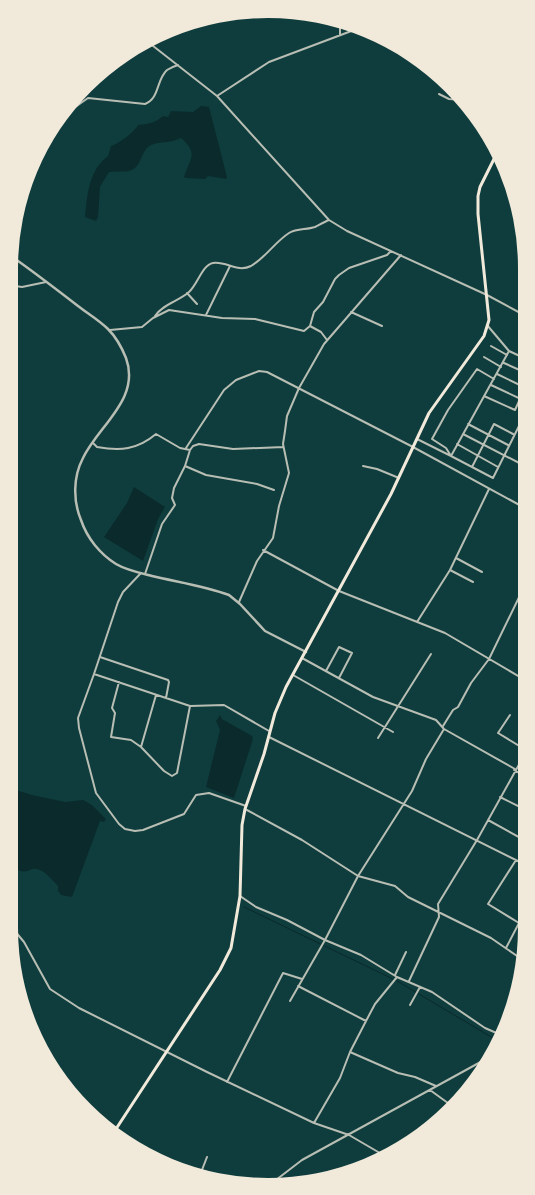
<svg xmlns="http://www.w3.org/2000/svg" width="535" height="1195" font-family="Signika,sans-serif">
  <rect width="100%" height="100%" fill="#0f3d3e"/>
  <path fill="#0a2a2b" d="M201 106 209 107 227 177 226 179 208 176 205 179 186 178 184 177C190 158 199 154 181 138 169 144 161 141 151 145 142 149 142 162 135 168 128 174 117 170 109 172L100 187 98 217 96 221 85 217C87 195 89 170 108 156L111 146C118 144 135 132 138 125 149 124 155 123 163 116L168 117 171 111 193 112Z
    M134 487 165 507 158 519 143 561 104 537 127 503Z
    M220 715 222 719 252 736 253 739 234 798 206 787 220 730 216 721Z
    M9 788 32 795 65 802 83 800 92 805 106 819 104 822 100 821 72 897 61 895 58 891V886C52 880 45 870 36 869 33 868 30 870 28 871 17 873 14 867 9 862Z"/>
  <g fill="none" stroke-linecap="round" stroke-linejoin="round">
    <path stroke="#0a2a2b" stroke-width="1" d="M244 907 397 981 498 1041"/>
    <path stroke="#b8beb3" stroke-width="2" d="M340 23V35
      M148 42 217 96 329 220 347 231 487 295 524 315
      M439 94 449 99 463 100
      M217 96 269 62 362 27
      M64 115 88 98 145 104C160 98 156 80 167 70 170 68 175 66 178 65
      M9 285 22 287 46 282
      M187 293 197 304
      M351 312 382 326
      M206 315 230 266
      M155 316C163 304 179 301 189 292 198 284 202 265 213 263 227 261 237 273 251 266 265 258 275 242 289 233 297 228 306 230 315 227 319 225 324 222 329 220
      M310 326 321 332 327 340
      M110 330 142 327 153 318 169 310 222 318 255 319 304 331 310 326 314 312 323 302 335 279 339 275 349 268 387 255 391 251
      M491 346 507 355
      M509 351 524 358
      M484 357 501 367
      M504 363 524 372
      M497 374 524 387
      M494 379 477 369 448 410 432 439 446 448 451 456 493 478 525 414
      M491 385 525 401
      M484 396 515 410 520 399
      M468 424 508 445
      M463 434 525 466
      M417 439 451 456 509 351 487 325
      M93 443 97 447C120 451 137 450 156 434L180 448 190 450 185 466 174 488 172 498 175 505 162 524 145 574
      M457 444 498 467
      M186 448 224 390 236 380 259 371 267 372 413 447 525 508
      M190 450 193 446 199 444 233 449 283 447
      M185 466 206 475 257 484 274 490
      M363 466 377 469 399 478
      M472 467 494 424 513 434
      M263 550 339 591 445 633 525 680
      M456 558 482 572
      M450 570 489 489
      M141 573 123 592 118 602 94 674 190 706 224 705 269 731
      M239 602 257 561 273 538 279 506 289 473 283 444 285 431 287 416 299 388 324 344 401 255
      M417 622 450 570 473 582
      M100 657 168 680 169 682 166 698
      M302 658 373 697 436 720 444 729 515 769
      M326 671 339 647 352 653 339 678
      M94 674 78 718 79 728 96 793 119 824 125 829 135 831 143 830 184 814 196 795 209 793 246 806
      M293 675 393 732
      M119 682 112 708 115 713 111 737 131 740 141 747
      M156 695 141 747 164 771 172 776 177 773 190 706
      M510 715 498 733 526 750
      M443 726 453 710 458 707 471 683 489 659 525 585
      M269 737 526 865
      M378 738 431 654
      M514 770 526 777
      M500 797 526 810
      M245 809 302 840 358 876 395 886 408 897 491 938 520 958
      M488 820 526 841
      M240 896 256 907 287 920 325 940 361 955 397 977 432 992 485 1028 501 1035
      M9 924 24 942 50 989 79 1008 207 1072 314 1123 349 1135 385 1156
      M506 948 519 923 488 904 516 860
      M395 975 406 952
      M409 981 439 917 438 904 477 840 526 752
      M298 986 366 1021 375 1004 397 977
      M290 1001 325 940 358 876 412 791 426 759 444 729
      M410 1005 420 987
      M350 1052 398 1073 415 1077 436 1086
      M227 1082 283 973 302 979
      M430 1090 452 1106
      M314 1123 340 1078 350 1052 366 1021
      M200 1175 207 1157
      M272 1183 302 1160 486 1059"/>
    <path stroke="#b8beb3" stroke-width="2.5" d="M11 256C34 272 56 289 78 306 87 313 99 320 108 329 115 336 122 348 126 358 141 399 98 426 83 458 73 477 73 501 81 520 87 538 100 554 116 564 126 570 140 573 152 576 177 582 205 586 229 595L240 604 265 631 306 652"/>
    <path stroke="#f1e9da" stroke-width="3" d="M114 1132 220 970 231 948 240 896 242 825 245 809 264 754 275 713 286 687 391 494 429 413 484 336 489 320 478 214V196L480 187 497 153"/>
  </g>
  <path d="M0 0H535V1195H0ZM268 18H268A250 250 0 0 1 518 268V928A250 250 0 0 1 268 1178H268A250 250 0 0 1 18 928V268A250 250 0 0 1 268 18Z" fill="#f1e9da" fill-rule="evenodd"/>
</svg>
